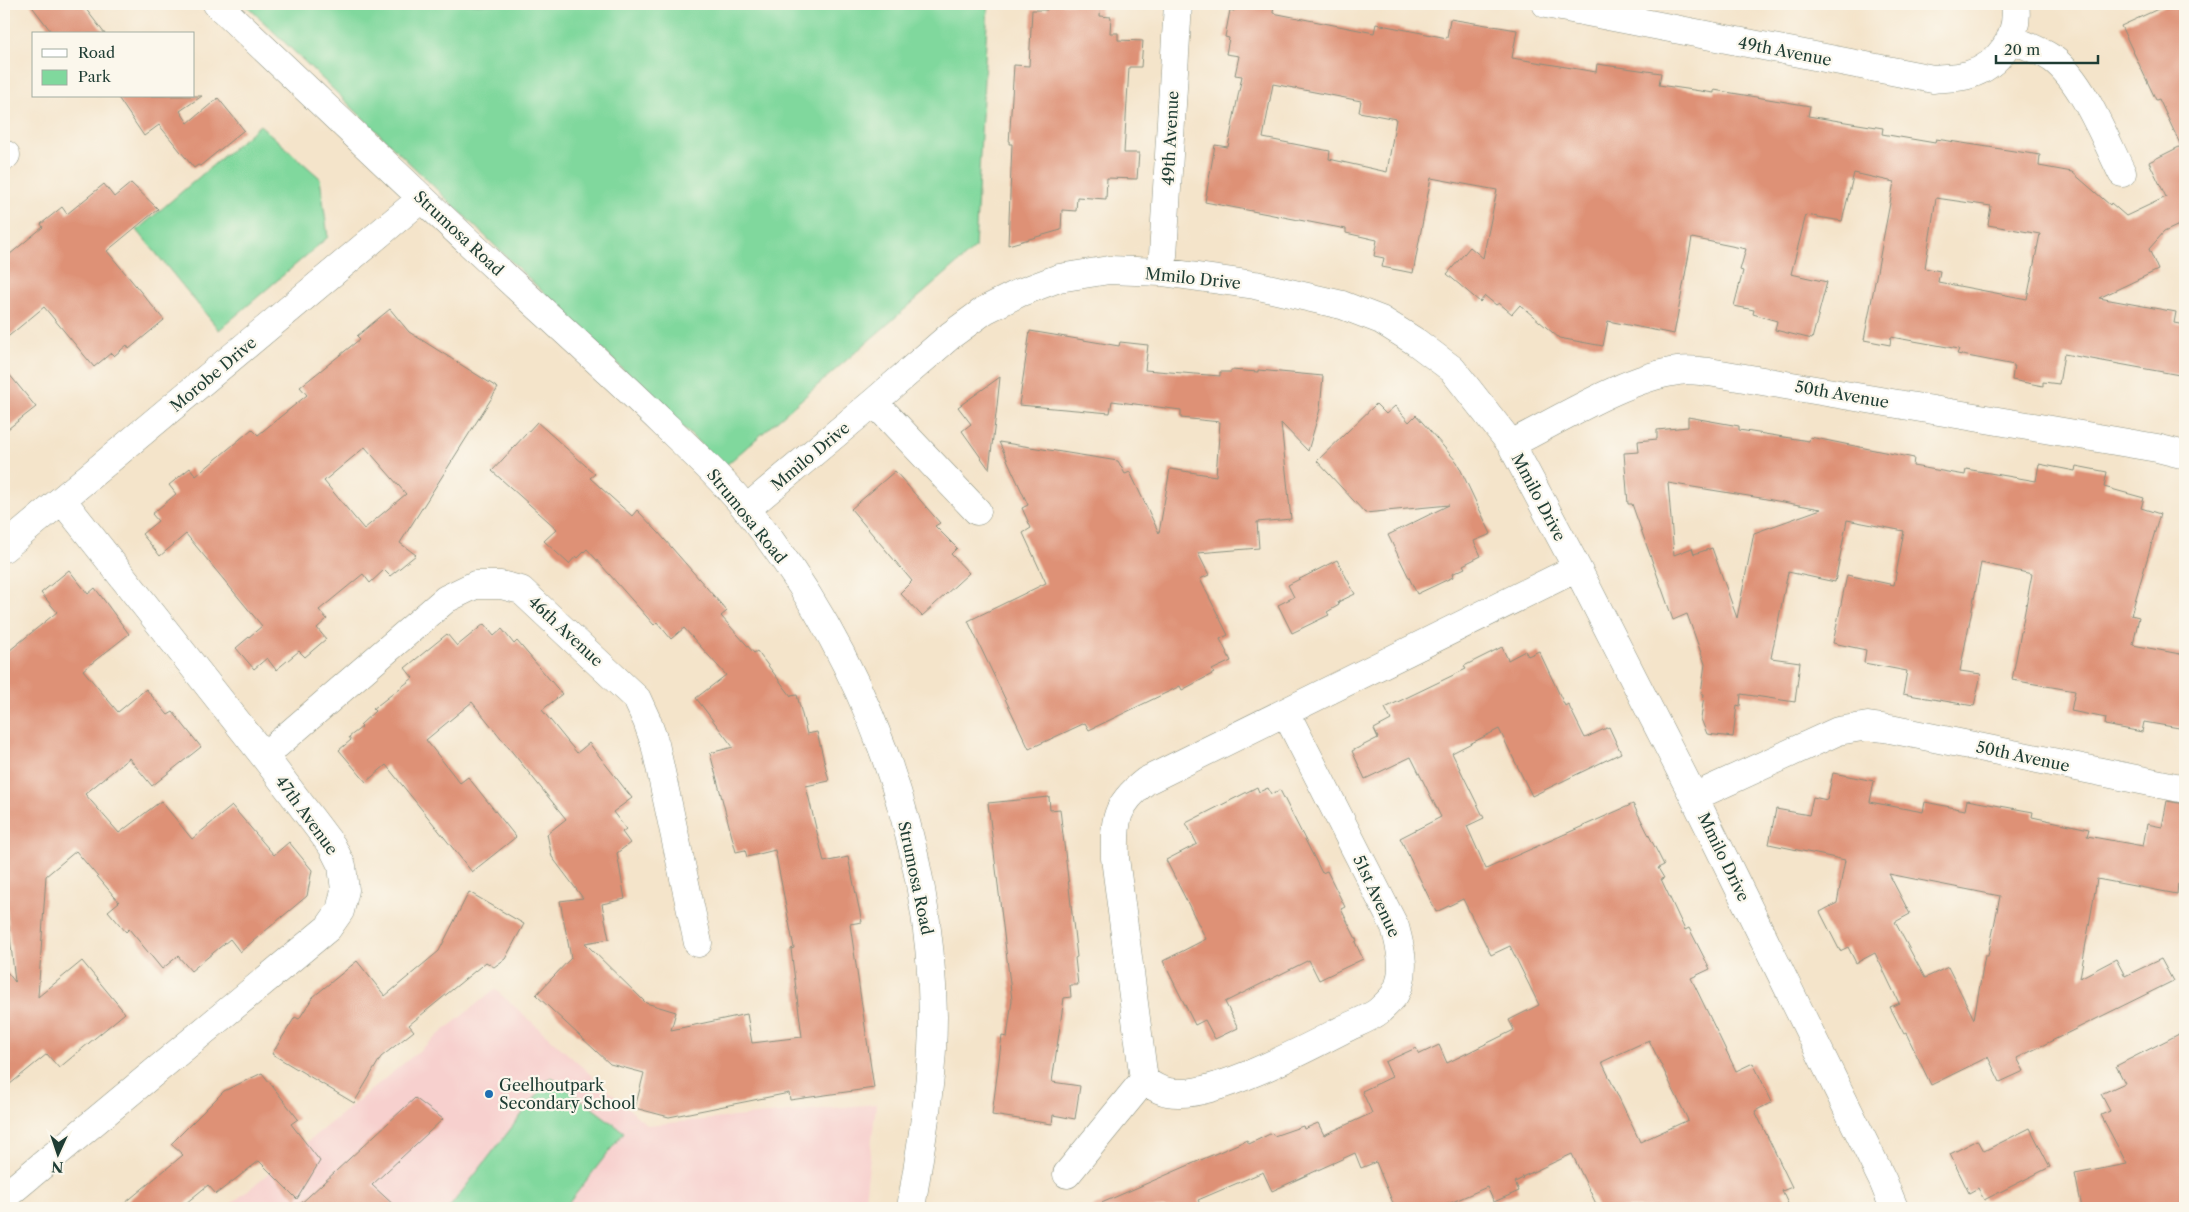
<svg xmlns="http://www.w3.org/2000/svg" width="2189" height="1212" font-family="'Libre Caslon Text',serif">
  <rect width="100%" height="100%" fill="#fbf7ec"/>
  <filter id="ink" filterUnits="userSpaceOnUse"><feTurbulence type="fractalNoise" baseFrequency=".02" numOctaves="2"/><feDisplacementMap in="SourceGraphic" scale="10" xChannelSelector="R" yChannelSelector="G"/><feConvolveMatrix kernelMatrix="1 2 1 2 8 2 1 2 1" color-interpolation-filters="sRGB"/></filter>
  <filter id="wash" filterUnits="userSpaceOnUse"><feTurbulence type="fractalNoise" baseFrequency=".0096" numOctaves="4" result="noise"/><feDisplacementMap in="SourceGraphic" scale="20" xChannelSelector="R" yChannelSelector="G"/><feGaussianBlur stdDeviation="1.12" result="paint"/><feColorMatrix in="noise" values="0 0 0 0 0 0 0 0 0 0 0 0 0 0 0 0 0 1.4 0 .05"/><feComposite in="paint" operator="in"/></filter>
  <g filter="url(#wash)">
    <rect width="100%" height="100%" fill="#f4e4ca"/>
    <path fill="#f7d0ce" d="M495 989 647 1125 876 1104 864 1208H226Z"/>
    <path fill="#80d89d" stroke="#508a68" d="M245 4H988L975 248 724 467Z
      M260 125 320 178 328 237 219 330 137 230Z
      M551 1077 624 1132 565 1208H449Z"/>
    <g id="blocks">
      <path fill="#de9176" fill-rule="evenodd" d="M30 4H82L105 34H53Z
        M1048 4H1101L1100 16 1111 17 1110 33H1118V40L1143 41 1141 67H1129L1124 153H1139L1137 179 1107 178 1106 199 1077 197 1076 211 1062 210 1061 230 1008 245 1012 144H1009L1014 65 1029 66 1032 10H1047Z
        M1235 4H1274L1273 13 1374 33 1376 24 1447 38 1450 19 1517 30 1512 58 1596 72 1597 64 1661 73 1659 85 1714 93V90L1810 106 1808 116 1883 128 1882 134 1935 143 1936 139 2040 155 2039 166 2072 172 2110 205 2111 203 2126 216 2166 197 2149 162 2181 146 2159 99 2156 100 2121 26 2169 4H2185V237L2179 225 2164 232 2149 249 2158 270 2099 298 2176 312 2174 323 2185 325V376L2064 354 2059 384 2043 382V386L2012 380 2014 365 1957 354 1959 349 1891 337 1890 345 1864 340 1894 182 1854 173 1842 221 1806 215 1791 274 1827 282 1812 339 1775 330 1777 321 1753 314 1754 310 1734 306 1743 271 1740 270 1746 249 1692 238 1674 334 1608 321 1603 346 1559 338 1520 305 1512 314 1499 303 1496 305 1485 296 1480 302 1447 274 1470 247 1483 258 1497 190 1431 178 1413 273 1382 267 1384 258 1374 256 1377 240 1346 233V229L1205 202 1215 145 1228 147 1242 76 1235 75 1239 56 1226 54 1229 38 1225 37 1230 10 1234 11ZM1273 84 1361 101 1359 112 1396 119 1387 172 1329 159 1330 151 1263 138ZM1936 198 1991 206 1988 225 2040 234 2027 299 1938 282 1940 271 1925 268Z
        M117 96H202L180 111 188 123 218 98 244 130 200 166 198 165 194 168 159 125 144 136Z
        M131 183 158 209 107 251 164 320 129 349 127 345 114 356 111 353 94 367 44 307 4 340V259L43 227 41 224 62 207 67 214 104 184 114 197Z
        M390 309 409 332 498 388 400 543 416 555 390 576 384 570 370 583 363 574 319 610 327 619 317 628 326 639 305 657 299 651 276 670 267 658 254 669 236 648 262 626 186 534 160 556 142 534 158 521 152 514 176 494 169 485 190 468 196 476 252 429 258 435 307 395 300 387 360 339 357 336ZM365 447 406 494 364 529 324 481Z
        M1030 331 1119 346 1120 342 1148 345 1145 370 1220 376V372H1231V370L1258 372V370L1323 376 1320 409 1308 451 1281 423 1291 519 1257 522 1259 548 1198 553 1209 575 1200 579 1228 635 1220 639 1231 661 1212 670 1214 673 1182 690 1180 686 1170 691 1089 730 1085 723 1029 749 968 621 1046 583 1023 533 1031 528 1022 508 1028 505 999 442 1118 461 1125 474 1130 472 1159 533 1170 469 1216 476 1220 422 1181 418V410L1112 401 1110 413 1019 405Z
        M4 368 36 407 4 432Z
        M1000 377 997 406 989 469 962 431 971 424 958 407Z
        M1376 404 1386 414 1395 406 1409 422 1416 415 1457 462 1491 534 1474 541 1481 556 1463 565 1465 568 1452 574 1453 577 1417 594 1388 535 1449 505 1365 513 1317 461Z
        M1688 417 1739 426V430L1809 441 1810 437 1914 458 1913 466 1965 475 1966 469 2036 481 2039 464 2075 471 2076 466 2107 472 2104 487 2144 498 2141 508 2160 514 2131 615 2139 617 2133 645 2185 655V729L2144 722 2142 732 2105 725 2106 718 2071 711 2075 691 2012 680 2032 574 1981 563 1960 671 1981 674 1974 706 1903 694 1907 671 1864 663 1866 650 1833 643 1847 575 1894 585 1904 531 1847 520 1835 582 1788 572 1771 658 1800 662 1795 702 1741 694 1740 706 1737 705 1733 737 1707 734 1701 719 1704 694 1701 693 1705 664 1687 614 1673 620 1632 504H1628L1624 453 1639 452 1638 441 1657 439V430L1688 427ZM1668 483 1761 498 1821 509 1754 533 1737 618 1712 548 1694 554 1692 548 1674 555Z
        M537 422 595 474 590 478 632 516 637 510 658 532 727 611 721 616 754 653 757 651 791 696 797 695 807 734 817 732 829 781 806 786 824 862 848 857 862 922 850 924 874 1088 790 1100 789 1093 669 1117 635 1108 644 1073 610 1064 536 995 571 958 560 901 583 898 552 857 547 834 566 819 472 702 426 740 460 783 468 777 516 837 472 872 386 765 366 782 339 750 351 740 349 737 362 727 360 725 375 711 373 709 413 678 405 668 447 634 457 646 484 624 494 636 502 629 514 644 517 641 562 694 542 710 577 753 589 743 632 798 613 812 626 829 622 832 630 843 617 853 625 899 602 904 609 939 585 943 646 1003 676 1012 671 1030 747 1014 752 1043 802 1037 791 949 794 948 775 850 747 857 745 850 736 852 710 753 733 747 696 698 726 675 684 628 671 639 657 622 654 625 587 549 578 558 576 556 569 564 544 541 557 529 492 471Z
        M895 471 940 523 935 526 957 548 951 554 969 573 922 616 900 593 912 581 851 509Z
        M1337 560 1355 594 1338 602 1339 605 1327 612 1329 615 1292 633 1278 605 1294 597 1288 585Z
        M69 570 88 594 95 588 129 634 83 670 118 712 146 689 168 715 173 712 201 747 152 786 129 758 85 794 119 833 161 801 192 839 232 806 274 855 289 842 312 870 307 896 240 952 230 939 191 971 178 956 162 969 129 929 126 932 108 911 119 902 76 851 46 876 38 997 82 961 125 1013 59 1068 47 1054 4 1089V968L15 982 4 882V655L57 612 41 593Z
        M1502 647 1508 660 1525 651 1528 656 1539 651 1565 706 1568 704 1585 738 1609 727 1621 753 1532 796 1499 729 1452 753 1484 818 1467 826 1486 869 1633 804 1664 865 1658 868 1664 878 1661 879 1685 930 1689 928 1710 969 1691 978 1736 1071 1753 1063 1772 1102 1755 1111 1792 1187 1782 1191 1790 1208H1598L1572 1154 1522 1177 1523 1178 1515 1182 1519 1191 1494 1202 1487 1187 1439 1208H1395L1376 1162 1361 1168 1355 1153 1272 1191 1263 1172 1198 1200 1202 1208H1090L1247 1140 1249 1144 1272 1133 1274 1136 1303 1126 1304 1129 1318 1123 1324 1135 1372 1113 1362 1091 1392 1077 1385 1062 1416 1048 1420 1054 1439 1045 1447 1063 1514 1030 1509 1020 1539 1005 1510 946 1491 955 1463 899 1436 912 1400 838 1441 817 1411 757 1365 779 1352 751 1378 738 1374 729 1391 720 1385 708 1466 669 1464 666ZM1649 1040 1688 1120 1640 1142 1602 1062Z
        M1833 773 1874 781 1870 802 1923 812 1925 802 1965 810 1967 800 2033 812 2032 817 2089 829 2087 836 2143 846 2147 824 2162 827 2167 801 2185 804V886L2178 884 2177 894 2097 879 2080 978 2116 959 2125 976 2161 959 2173 981 2017 1058 2024 1071 2000 1082 1988 1057 1931 1085 1906 1033 1904 1034 1890 1007 1899 1003 1875 953 1856 963 1848 947 1840 951 1820 912 1837 903 1845 860 1769 844 1776 809 1809 815 1813 797 1827 800ZM1889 874 2000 896 1988 956H1985L1974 1019 1948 967 1925 978 1895 922 1910 914Z
        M1257 787 1259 792 1268 788 1271 794 1280 790 1322 873 1327 871 1345 907 1341 909 1357 941 1355 942 1363 959 1319 980 1309 960 1225 1002 1238 1028 1215 1039 1205 1020 1195 1025 1163 961 1206 939 1166 860 1197 844 1186 823Z
        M1049 797 1050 810 1060 809 1077 957 1075 958 1078 985H1070L1071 997 1064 998 1052 1082 1080 1086 1075 1119 1053 1115 1052 1124 992 1115 1002 1036 1007 1037 1012 1000 988 803Z
        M469 892 524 924 505 959 494 967 486 962 409 1025 414 1031 381 1057 354 1103 272 1054 295 1017 299 1019 313 997 357 961 385 996 439 951Z
        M2185 1031V1208H2082L2075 1174 2127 1164 2101 1115 2110 1111 2101 1094 2125 1083 2116 1066Z
        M262 1073 298 1119 291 1124 320 1161 297 1199 259 1161 216 1194 208 1185 180 1208H119L183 1155 171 1144 224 1091Z
        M415 1098 443 1119 372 1185 397 1208H296Z
        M2030 1128 2050 1167 1984 1200 1978 1188 1969 1193 1950 1154 1978 1140 1984 1151Z"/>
    </g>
  </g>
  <g filter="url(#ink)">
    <use href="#blocks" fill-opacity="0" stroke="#8a907f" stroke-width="1"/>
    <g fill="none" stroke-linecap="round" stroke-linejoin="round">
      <g stroke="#8a907f" stroke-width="29">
        <path id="minor" d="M217 4C318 99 417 195 519 289 568 334 618 379 666 426 694 453 723 480 748 511 862 653 931 834 933 1017 933 1081 921 1145 911 1208
          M1546 4 1933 79C1944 78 1957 78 1968 75 1999 66 2020 35 2015 4
          M2011 39C2025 45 2040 50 2053 59 2083 82 2105 139 2122 173
          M4 157 6 155
          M1162 272 1178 4
          M874 402 977 511
          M1511 444C1557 421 1627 377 1678 371 1688 369 1699 371 1709 372L2157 448 2185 455
          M746 509 874 402 951 335 985 310 1019 293 1059 278 1109 270 1162 272 1255 285 1342 305 1381 320 1416 342 1452 369 1511 444 1577 568 1694 797 1883 1181 1894 1208
          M4 548 421 199
          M264 756 446 599 475 585H501L521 590 637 699 647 721 655 744 698 943
          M1694 797 1838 731 1868 726 1890 729 2185 789
          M1144 1080C1155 1088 1164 1093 1178 1093 1218 1095 1305 1049 1342 1030 1353 1024 1369 1019 1379 1011 1384 1006 1391 1000 1395 994 1407 973 1401 949 1395 927L1286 713
          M1067 1174 1144 1080 1115 858C1114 820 1115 805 1146 781L1577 568
          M4 1197 328 928 340 911 345 890 342 866 332 846 264 756 62 500"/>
      </g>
      <use href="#minor" stroke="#fff" stroke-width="28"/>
    </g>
  </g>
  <circle fill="#1f6fb2" stroke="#fbf7ec" stroke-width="2" cx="489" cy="1094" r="5"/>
  <g text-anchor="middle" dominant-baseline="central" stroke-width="4.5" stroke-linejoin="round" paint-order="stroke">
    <g font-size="16" fill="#1f3d34" stroke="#fbf7ec">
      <text transform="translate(1785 51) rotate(11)">49th Avenue</text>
      <text transform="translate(1170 138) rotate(-87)">49th Avenue</text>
      <text transform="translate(459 233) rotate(43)">Strumosa Road</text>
      <text transform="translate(1193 278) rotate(6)">Mmilo Drive</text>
      <text transform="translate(213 374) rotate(-40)">Morobe Drive</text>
      <text transform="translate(1842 394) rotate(10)">50th Avenue</text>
      <text transform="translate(810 456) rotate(-40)">Mmilo Drive</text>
      <text transform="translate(1539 497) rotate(62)">Mmilo Drive</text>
      <text transform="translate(747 516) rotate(51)">Strumosa Road</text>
      <text transform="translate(566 631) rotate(43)">46th Avenue</text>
      <text transform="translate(2023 756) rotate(12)">50th Avenue</text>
      <text transform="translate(307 815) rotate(54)">47th Avenue</text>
      <text transform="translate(1724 857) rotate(64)">Mmilo Drive</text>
      <text transform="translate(916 878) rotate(78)">Strumosa Road</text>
      <text transform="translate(1377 896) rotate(65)">51st Avenue</text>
    </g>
    <g font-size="16" fill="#1f3d34" stroke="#fbf7ec" text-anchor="start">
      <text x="499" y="1085">Geelhoutpark<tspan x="499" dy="18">Secondary School</tspan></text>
    </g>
  </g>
  <rect width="2189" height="1212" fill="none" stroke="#fbf7ec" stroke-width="20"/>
  <rect x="32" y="32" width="162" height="65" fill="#fbf7ec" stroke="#a3ada2"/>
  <rect x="42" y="49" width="25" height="8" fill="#ffffff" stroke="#a3ada2"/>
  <text x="78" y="58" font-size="15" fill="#1f3d34">Road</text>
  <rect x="42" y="70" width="25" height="15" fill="#80d89d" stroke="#a3ada2"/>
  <text x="78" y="82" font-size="15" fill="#1f3d34">Park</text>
  <g transform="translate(58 1154) rotate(183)" stroke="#fbf7ec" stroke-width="4" paint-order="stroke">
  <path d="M0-4L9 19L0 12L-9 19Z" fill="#1f3d34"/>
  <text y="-8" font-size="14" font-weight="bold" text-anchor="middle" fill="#1f3d34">N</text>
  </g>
  <path d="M1996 55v8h102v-8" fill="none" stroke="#1f3d34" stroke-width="2.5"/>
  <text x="2004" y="55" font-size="15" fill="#1f3d34" stroke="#fbf7ec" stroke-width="4" paint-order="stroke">20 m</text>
</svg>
